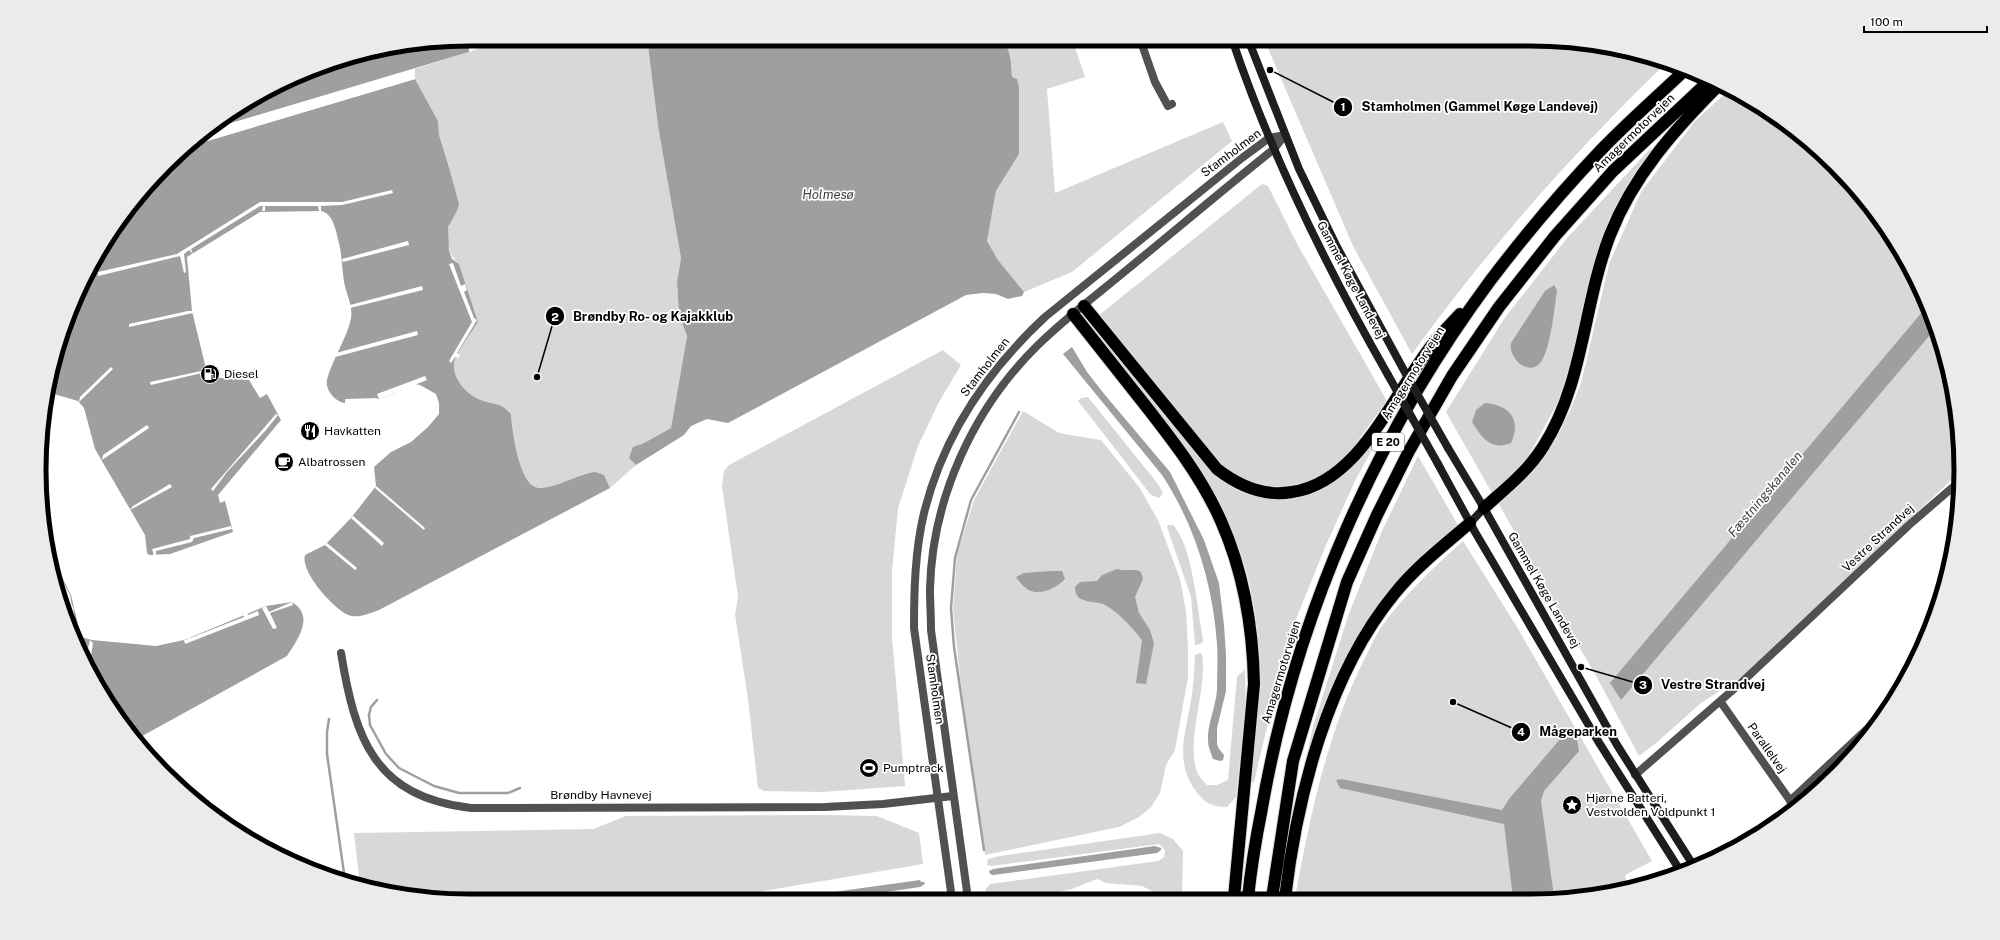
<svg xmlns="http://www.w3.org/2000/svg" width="2000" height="940" font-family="'Public Sans',sans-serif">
  <rect width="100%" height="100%" fill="#fff"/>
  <path fill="#d8d8d8" d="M502 39H650L648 46 658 126 681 258 677 282 679 315 687 336 671 428 644 443 640 444 631 457 636 465 610 488 604 475C599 474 593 472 588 473 579 474 569 481 560 484 553 487 543 490 536 488 520 484 512 429 511 414 499 401 496 406 481 400 467 395 452 379 454 362 455 355 473 330 478 322L459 264C449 257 444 236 449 225 451 220 454 216 457 211L448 164 439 135 438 121 415 79V69L469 52Z
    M1000 39H1072L1085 77 1047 89 1055 193 1223 122 1232 141 1072 272 1024 292 998 260 987 241 996 191 1019 154V87L1012 78 1011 58 1006 44Z
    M1264 39H1530L1614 47 1666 63C1574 152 1487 250 1412 354L1353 246Z
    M1729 90 1769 112 1835 165 1888 230 1928 305 1953 386 1961 471 1739 679 1701 703 1656 743 1639 756 1595 674 1560 614 1499 504 1533 472 1556 439 1570 411 1581 383 1609 264 1641 192 1695 121Z
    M1650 149 1654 152 1612 219 1593 266 1580 329 1560 398 1527 459 1503 485 1492 493 1446 412 1504 319 1568 237Z
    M1262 184 1268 186 1296 242 1387 401C1373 419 1360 439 1345 457 1338 466 1326 473 1316 478 1276 498 1252 487 1218 463L1098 316Z
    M1089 322 1209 469C1217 475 1225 483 1233 488 1269 506 1309 501 1340 476 1351 467 1360 455 1370 445L1373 448 1355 481 1326 545 1288 639 1254 782H1250C1253 743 1259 703 1259 664 1259 604 1242 542 1213 490 1197 463 1177 439 1158 414 1134 384 1110 354 1087 324Z
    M943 350 961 365 939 402 918 446 898 508 892 571V637L905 786 822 792 764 791 758 788 748 699 735 614 738 597 722 486 724 471 729 465Z
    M1088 397 1158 484 1163 493 1159 498 1151 495 1078 401 1081 398Z
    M1023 411 1059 433 1101 440 1139 487 1158 520 1180 579 1186 611 1188 648V677L1175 750 1166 765 1160 793 1151 807 1139 817 1119 827 985 855 960 677 953 609 957 555 974 500Z
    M1418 456 1458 525 1369 623 1295 809 1313 727 1348 616 1382 531Z
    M1168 525H1173C1192 545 1197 606 1202 633L1203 642 1200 644 1195 645 1191 597 1167 527Z
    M1463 541 1517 627 1652 861 1625 875 1627 886 1586 897 1295 898C1310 816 1327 733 1365 658 1370 648 1375 636 1382 626 1405 594 1433 568 1463 541Z
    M1200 653 1202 654C1208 690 1183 746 1199 776 1201 779 1205 782 1207 785H1217L1228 780 1237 677 1245 669 1246 707 1236 797 1227 807C1214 807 1206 804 1198 794 1172 761 1187 731 1192 694 1194 681 1194 668 1195 655Z
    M826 815 877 816 919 833 923 864 711 900 470 901 386 893 360 885 354 833 593 829 626 816Z
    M1160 833 1173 839 1183 851 1182 899H1157L1156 893 1142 886 1106 883 1097 879 1072 889 1024 899H993L989 897 985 890 990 884 1158 861 1164 857 1165 850 1159 844 991 866 987 865 988 859 1000 856Z"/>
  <path fill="#9f9f9f" d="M469 39V52L208 130 255 97 331 62 386 47Z
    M650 39H1000C1012 49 1011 63 1012 77L1017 79 1019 87V154L996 191 987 241 998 260 1024 292 1022 296 1008 299 996 294 983 293 966 295 728 423 707 419 691 426 684 435 636 465 629 458 633 447 644 443 671 428 687 336 679 315 677 282 681 258 658 126 648 46Z
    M415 79 438 121 439 135 448 164 459 204 457 211 448 227 449 250 452 259 459 264 478 322C473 330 455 355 454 362 452 379 467 395 481 400 496 406 499 401 511 414 512 431 519 477 533 486 537 489 544 488 548 487 564 484 578 474 595 472L604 475 610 488 379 610C370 613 358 619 348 615 333 608 300 572 305 555L325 545 351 518 376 486 374 467 391 452 411 442 428 427 439 414V403L436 394 420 385 415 384C395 392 347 418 331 394 328 390 326 385 327 380 332 360 348 336 351 318 353 306 346 293 344 282 342 269 342 256 339 243 336 232 334 214 321 211L260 212 187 257 192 311 208 377 249 380 260 398 267 394 281 420 218 495 220 503 225 501 233 532 170 554 149 555 147 553 145 535 95 449 84 408 78 401 47 392 62 331 97 254 146 186 184 148Z
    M1554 285 1557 290C1555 305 1550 353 1540 363 1527 377 1508 357 1511 343L1545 291Z
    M1928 305 1935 329 1621 700 1610 683Z
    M1072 347 1087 372 1105 395 1170 472 1204 540 1219 583 1224 625 1226 655V691L1217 728V744L1219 749 1224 755 1223 760 1220 761 1213 759C1211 753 1208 747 1208 741 1207 724 1216 707 1217 690 1217 675 1218 659 1217 644 1213 585 1195 525 1162 475L1063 354Z
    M1485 403C1509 405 1522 419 1511 443 1491 451 1482 438 1472 422L1476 410Z
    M47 547 71 595 81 637 92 640 156 646 184 640 266 606 292 602C315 616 298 639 287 656L135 740 97 685 62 609Z
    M1117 569C1125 572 1134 568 1141 572L1143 579 1135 597 1139 613 1150 630 1154 643 1146 684 1136 683 1142 640C1133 628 1116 610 1103 604 1096 602 1085 602 1079 598 1076 595 1075 591 1075 587L1080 582 1097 581 1102 575Z
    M1051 571H1062L1065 579C1057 588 1038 597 1027 589 1023 586 1019 582 1016 577L1024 573Z
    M1568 735 1577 740 1579 751 1544 791 1541 801 1554 897 1513 898 1504 824 1340 788 1336 780 1341 779 1502 810 1509 799 1561 738Z
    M1155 846 1161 848V850L1157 853 993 875 990 874 989 871 993 869Z
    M920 880 921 882H924L925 884 920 887 832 900H776Z"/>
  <path fill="#fff" d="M415 69V71L207 131 208 130Z
    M415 77V79L184 148 187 145Z
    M392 190 393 193 342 205 321 206V211H319L318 206H265V211H262L263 206H260L191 249 193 254 189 250 184 254 186 272 184 273 180 256 98 276V272L177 254 260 202H342Z
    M408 241 409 245 343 262 342 259Z
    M453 263 461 286 465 284 467 290 464 292 474 318 477 320 457 353 460 355 458 358 455 357 451 363 449 361 472 322 449 264Z
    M422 286 423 290 350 308V305Z
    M188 311H192L193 313 129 327V324Z
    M417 331 418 335 335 357 336 353Z
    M111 367 113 369 79 402 80 397Z
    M206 370V372L151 385 150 382Z
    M425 376 427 380 379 399 377 394Z
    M377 398V402L362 406 345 405V399Z
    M276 414 278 415 266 430 227 472 213 491 211 489Z
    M147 425 149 428 102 460 103 455Z
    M170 484 172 487 130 510 133 506Z
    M376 486 425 528 424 530 375 488Z
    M353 516 384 543 382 546 351 518Z
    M231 526 232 529 194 538 192 542 156 551V556H154L152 549 190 539V536Z
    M327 543 357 568 355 570 325 545Z
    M47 550 70 595 72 606H73L76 626 80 627 72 630 73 628 66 596 50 564Z
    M292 602 293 605 270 613 277 628 273 629 262 608 266 606 269 612Z
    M258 611 259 615 185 644 184 640 188 639V636L190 638 244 617 243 614 247 613 248 615Z
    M90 640 93 643 89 669 85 660Z"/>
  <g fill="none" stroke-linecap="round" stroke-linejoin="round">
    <path stroke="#9f9f9f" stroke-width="2.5" d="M377 700 371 707 369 715 370 725 386 754 399 768 434 786 459 793H508L520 788
      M329 719 327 732V754L345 880
      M984 850 954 647 951 608 955 558 971 500 1019 412"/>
    <g stroke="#dbdbdb" stroke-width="14">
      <path id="motorway" d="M1084 306 1217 469C1239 486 1264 497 1292 492 1360 482 1393 394 1432 345 1440 334 1451 324 1460 314
        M1073 314C1097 344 1121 375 1145 405 1174 442 1202 478 1221 521 1244 573 1253 628 1254 684L1234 898
        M1484 508C1505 489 1528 471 1543 447 1584 383 1583 305 1610 235 1633 176 1675 129 1719 85
        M1248 898C1251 868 1256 838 1262 808 1295 618 1375 436 1490 281 1524 236 1563 190 1602 149 1629 121 1658 96 1686 69
        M1272 898 1293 761 1347 582 1377 515 1409 451 1452 376 1499 307 1555 236 1613 171 1710 80
        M1285 898C1297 796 1328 674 1395 593 1416 567 1444 545 1470 523"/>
    </g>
    <path stroke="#515151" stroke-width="8" d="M1140 39 1155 82 1168 106 1172 104
      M341 653C355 738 374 797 471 808L825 807 883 804 953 796
      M1720 701 1796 809
      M1635 775 1742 682 1909 525 1960 481
      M1790 801 1882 715"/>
    <path stroke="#515151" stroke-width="8" d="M952 899 914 628C914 590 915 551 924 513 943 436 988 370 1045 317L1242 158 1269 138 1285 135
      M968 899 931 630C931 616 930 603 930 589 932 499 973 409 1037 346 1065 318 1098 294 1129 268 1178 228 1225 188 1274 149L1285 135"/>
    <path stroke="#1e1e1e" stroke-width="8" d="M1232 39C1271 156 1327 268 1388 375
      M1248 39 1299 169 1337 247 1407 376
      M1448 448 1484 508 1617 745 1695 868
      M1438 464 1475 532 1598 741 1681 872
      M1470 523 1484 508"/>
    <use href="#motorway" stroke="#000" stroke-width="12"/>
    <path stroke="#1e1e1e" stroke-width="8" d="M1388 375 1438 464
      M1407 376 1448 448"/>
  </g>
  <defs>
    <g id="fuel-disc" transform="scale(1)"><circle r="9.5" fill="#000" stroke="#fff"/><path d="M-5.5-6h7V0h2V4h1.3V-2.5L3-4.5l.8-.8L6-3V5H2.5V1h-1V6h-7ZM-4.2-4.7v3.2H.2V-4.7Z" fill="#fff"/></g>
    <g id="restaurant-disc" transform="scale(1)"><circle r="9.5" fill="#000" stroke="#fff"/><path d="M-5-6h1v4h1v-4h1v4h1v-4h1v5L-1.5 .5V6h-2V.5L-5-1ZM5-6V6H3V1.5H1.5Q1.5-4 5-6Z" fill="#fff"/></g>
    <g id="cafe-disc" transform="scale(1)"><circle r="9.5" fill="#000" stroke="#fff"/><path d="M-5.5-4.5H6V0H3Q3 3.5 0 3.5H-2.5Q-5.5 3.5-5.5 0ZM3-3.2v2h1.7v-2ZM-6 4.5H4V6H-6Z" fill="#fff"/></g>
    <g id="stadium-disc" transform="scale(1)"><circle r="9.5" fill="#000" stroke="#fff"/><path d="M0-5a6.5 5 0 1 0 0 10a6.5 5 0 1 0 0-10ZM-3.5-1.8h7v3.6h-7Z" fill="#fff"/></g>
    <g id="sight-disc" transform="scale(1)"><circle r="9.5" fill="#000" stroke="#fff"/><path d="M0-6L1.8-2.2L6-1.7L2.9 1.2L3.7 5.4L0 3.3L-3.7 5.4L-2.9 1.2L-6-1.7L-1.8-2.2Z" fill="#fff"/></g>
  </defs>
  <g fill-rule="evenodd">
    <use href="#fuel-disc" x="210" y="374"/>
    <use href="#restaurant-disc" x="310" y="431"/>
    <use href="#cafe-disc" x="284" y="462"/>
    <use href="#stadium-disc" x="869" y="768"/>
    <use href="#sight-disc" x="1572" y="805"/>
  </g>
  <g text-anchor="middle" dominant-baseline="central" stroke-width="3.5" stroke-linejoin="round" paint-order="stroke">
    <rect fill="#fff" stroke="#4c4c4c" stroke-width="1" x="1372" y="433" width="32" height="18" rx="3"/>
    <g font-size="11" font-weight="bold" fill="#000">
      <text x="1388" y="442">E 20</text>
    </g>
    <g font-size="12" fill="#000" stroke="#fff">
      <text transform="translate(1634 133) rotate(-44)">Amagermotorvejen</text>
      <text transform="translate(1231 153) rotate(-37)">Stamholmen</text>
      <text transform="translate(1351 280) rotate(62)">Gammel Køge Landevej</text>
      <text transform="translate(985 367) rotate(-52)">Stamholmen</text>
      <text transform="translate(1413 373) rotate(-58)">Amagermotorvejen</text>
      <text transform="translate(1878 538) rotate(-43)">Vestre Strandvej</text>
      <text transform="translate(1544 590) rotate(60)">Gammel Køge Landevej</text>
      <text transform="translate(1281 672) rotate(-73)">Amagermotorvejen</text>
      <text transform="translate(935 689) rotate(82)">Stamholmen</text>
      <text transform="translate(1767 748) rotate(55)">Parallelvej</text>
      <text x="601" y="795">Brøndby Havnevej</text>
    </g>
    <g font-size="12" fill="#000" stroke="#fff" text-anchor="start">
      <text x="224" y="374">Diesel</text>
      <text x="324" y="431">Havkatten</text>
      <text x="298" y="462">Albatrossen</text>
      <text x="883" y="768">Pumptrack</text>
      <text x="1586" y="798">Hjørne Batteri,<tspan x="1586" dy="14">Vestvolden Voldpunkt 1</tspan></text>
    </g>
    <g font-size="13" font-style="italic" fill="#404040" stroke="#fff">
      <text x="828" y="194">Holmesø</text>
      <text transform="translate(1765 494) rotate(-50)">Fæstningskanalen</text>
    </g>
  </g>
  <path d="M0 0H2000V940H0ZM470 46H1530A424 424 0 0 1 1954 470V470A424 424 0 0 1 1530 894H470A424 424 0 0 1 46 470V470A424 424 0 0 1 470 46Z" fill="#ebebeb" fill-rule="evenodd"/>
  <path fill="none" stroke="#000" stroke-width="5" d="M470 46H1530A424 424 0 0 1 1954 470V470A424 424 0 0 1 1530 894H470A424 424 0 0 1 46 470V470A424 424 0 0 1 470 46Z"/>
  <path fill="none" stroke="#000" stroke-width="1.5" d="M1270 70L1343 107M537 377L555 316M1581 667L1643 685M1453 702L1521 732"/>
  <g fill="#000" stroke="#fff" stroke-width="1.5">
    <circle cx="1270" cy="70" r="4"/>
    <circle cx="537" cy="377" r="4"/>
    <circle cx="1581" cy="667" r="4"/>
    <circle cx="1453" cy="702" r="4"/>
    <circle cx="1343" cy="107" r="10"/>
    <circle cx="555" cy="316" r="10"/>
    <circle cx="1643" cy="685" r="10"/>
    <circle cx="1521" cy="732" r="10"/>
  </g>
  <g font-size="12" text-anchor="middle" font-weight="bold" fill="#fff">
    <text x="1343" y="111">1</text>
    <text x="555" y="321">2</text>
    <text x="1643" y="689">3</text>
    <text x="1521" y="736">4</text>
  </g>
  <g font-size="13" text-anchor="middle" font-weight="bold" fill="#000" stroke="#fff" stroke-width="3.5" stroke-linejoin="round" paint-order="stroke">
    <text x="1480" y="111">Stamholmen (Gammel Køge Landevej)</text>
    <text x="653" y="321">Brøndby Ro- og Kajakklub</text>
    <text x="1713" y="689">Vestre Strandvej</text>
    <text x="1578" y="736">Mågeparken</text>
  </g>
  <path d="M1864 26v6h123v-6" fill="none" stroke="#000000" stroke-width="2"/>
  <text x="1870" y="26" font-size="12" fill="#000000" stroke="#ffffff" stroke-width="3" paint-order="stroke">100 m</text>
</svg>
